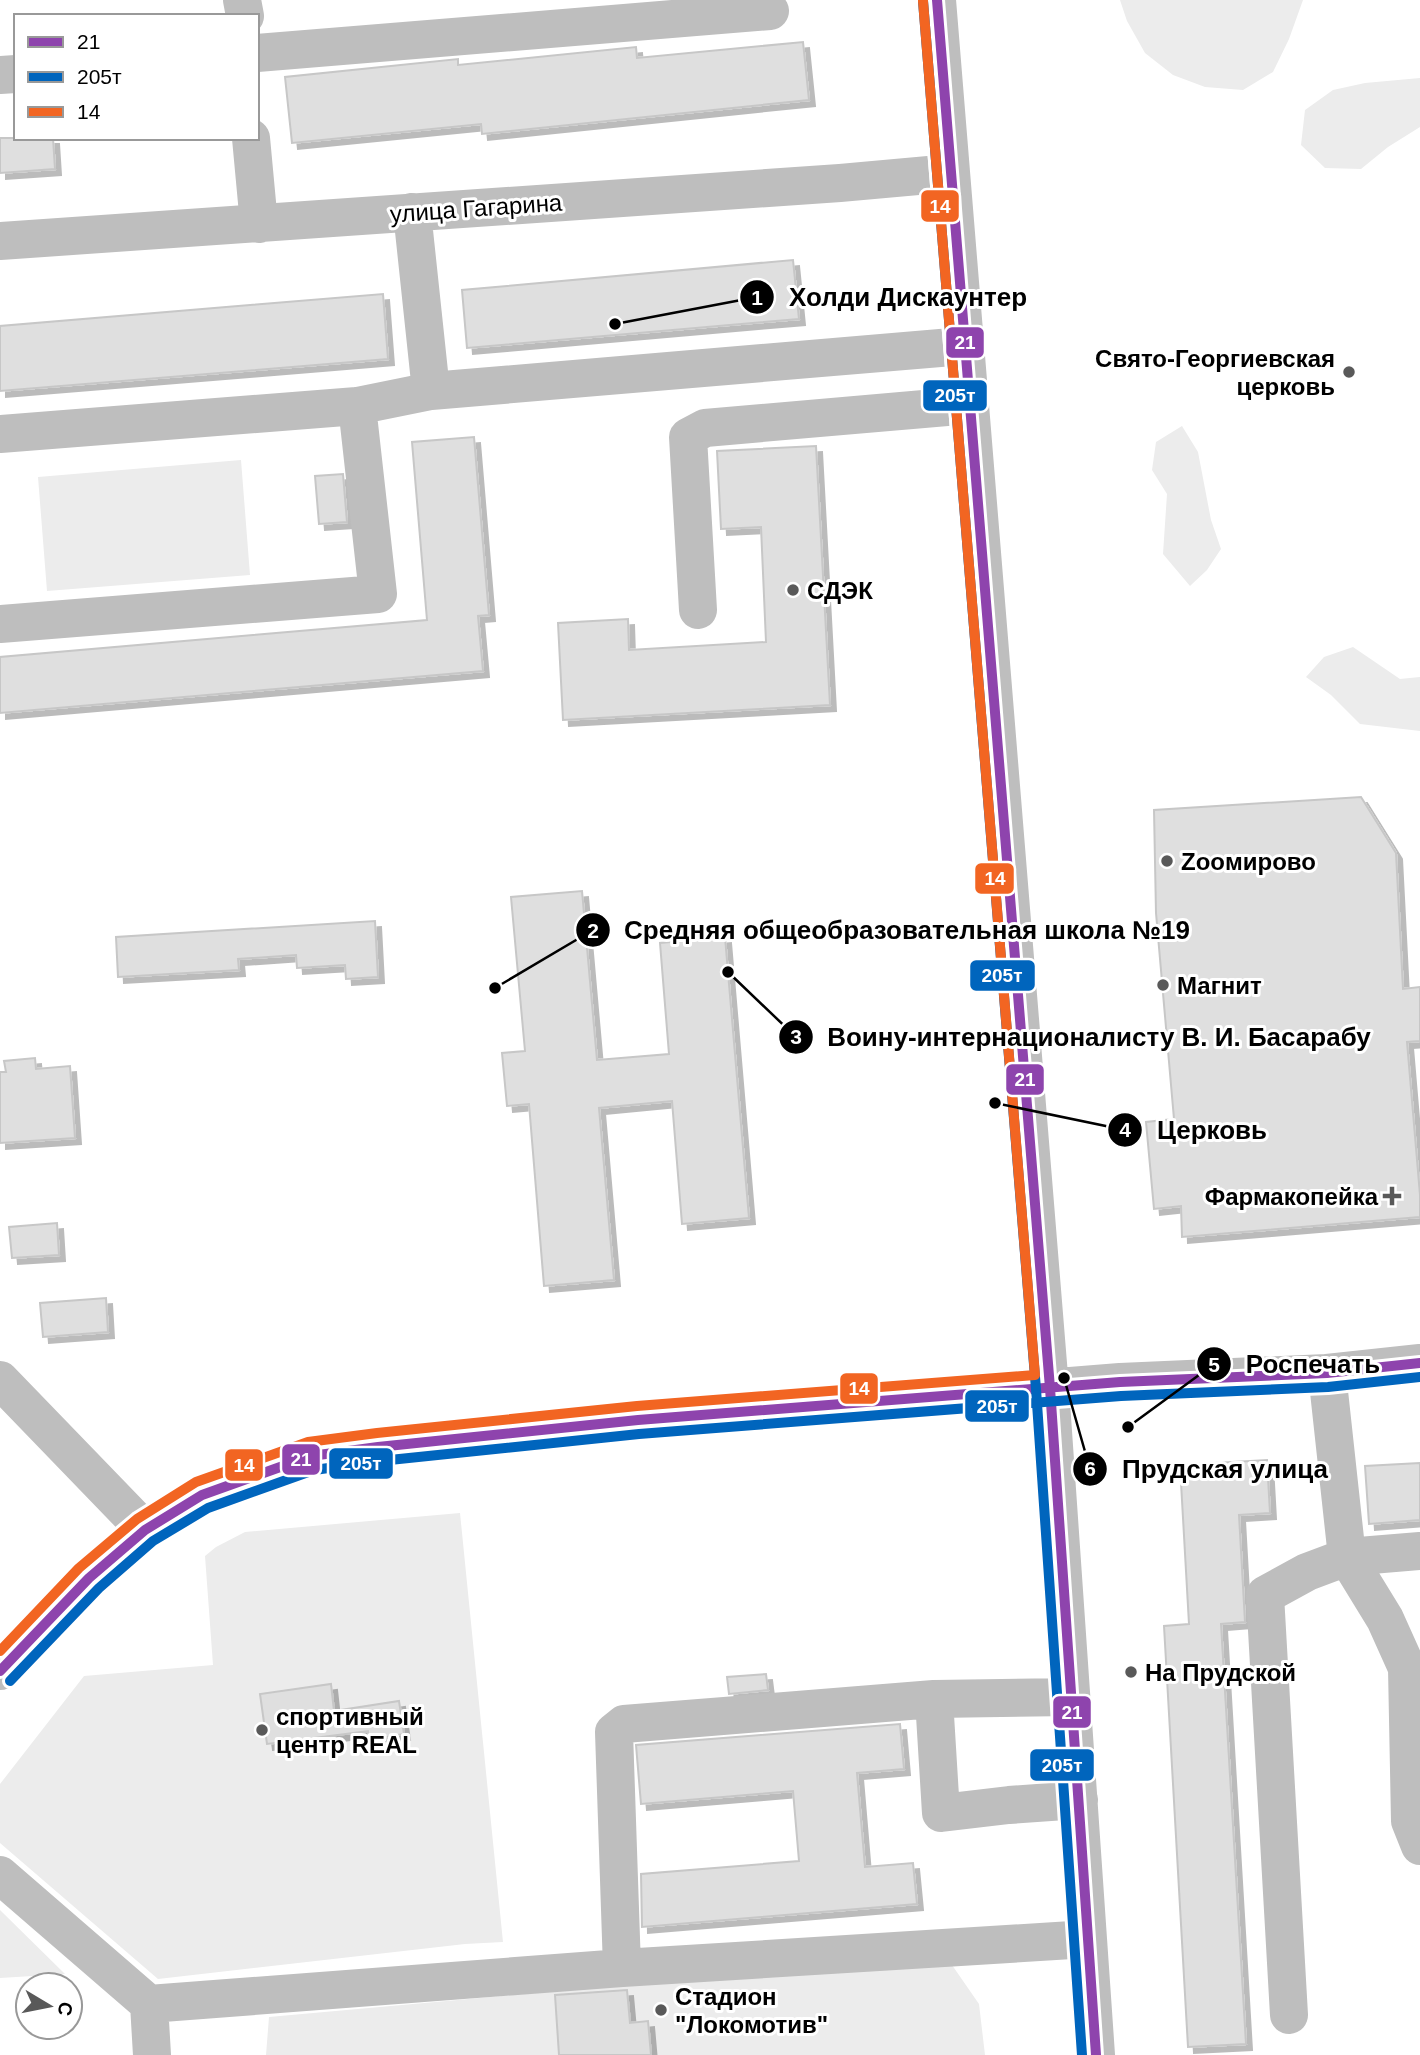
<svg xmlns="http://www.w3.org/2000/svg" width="1420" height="2055" font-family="Arial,sans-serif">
  <defs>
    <filter id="shadow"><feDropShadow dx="6" dy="6" stdDeviation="0" flood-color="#0004"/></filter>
  </defs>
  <rect width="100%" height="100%" fill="#fff"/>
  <path fill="#ececec" d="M1120 0H1303L1289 39 1273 72 1243 90 1205 87 1173 75 1145 53 1127 21Z
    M1420 78V127L1388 147 1361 169 1325 168 1301 145 1305 110 1333 90 1365 83Z
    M1182 426 1198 452 1211 520 1221 549 1207 570 1190 586 1163 554 1167 494 1152 470 1156 442Z
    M241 460 250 575 47 591 38 477Z
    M1353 647 1400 679 1420 677V731L1360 724 1331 695 1306 677 1324 657Z
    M460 1513 503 1942 465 1944 158 1979 0 1843V1784L84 1676 213 1665 205 1556 216 1547 245 1532Z
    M0 1910 65 1974 0 1978Z
    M952 1965 979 2004 985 2055H266L269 2017 659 1982Z"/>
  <path fill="#dfdfdf" stroke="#c7c7c7" stroke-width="2" filter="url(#shadow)" d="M803 42 809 100 482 134 481 124 292 143 285 77 458 59V65L636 47 637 58Z
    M0 138H53L55 169 0 173Z
    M793 260 799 319 467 348 462 290Z
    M383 294 388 359 0 391V326Z
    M474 437 489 615 478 616 483 671 0 713V657L427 620 412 442Z
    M816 446 830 705 563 720 558 623 628 619 629 650 766 642 761 527 721 529 717 451Z
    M343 474 347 522 319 524 315 476Z
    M1361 797 1396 853 1403 989 1420 987V1041L1407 1042 1420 1195V1217L1182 1237 1181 1206 1154 1209 1146 1122 1174 1119 1156 913 1154 810Z
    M582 891 597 1060 669 1054 660 943 725 937 749 1218 682 1224 672 1101 599 1108 614 1280 544 1286 529 1104 507 1106 502 1053 525 1051 511 897Z
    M375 921 378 977 346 979 345 965 297 968 296 955 238 959 239 970 118 977 116 937Z
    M35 1058 36 1069 70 1066 75 1138 0 1143V1072H6L4 1061Z
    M57 1223 59 1255 12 1258 9 1227Z
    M106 1298 108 1332 43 1337 40 1303Z
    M1267 1460 1270 1513 1239 1515 1245 1622 1221 1624 1246 2044 1188 2047 1164 1626 1189 1624 1180 1465Z
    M1420 1463V1520L1369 1524 1365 1466Z
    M766 1674 768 1690 729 1694 727 1677Z
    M331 1684 334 1711 399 1701 404 1734 369 1740 368 1731 267 1744 260 1694Z
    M900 1724 904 1769 857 1773 865 1867 913 1863 917 1904 642 1927 641 1874 799 1861 793 1791 641 1804 636 1745Z
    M627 1990 630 2023 648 2021 651 2055H559L555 1995Z"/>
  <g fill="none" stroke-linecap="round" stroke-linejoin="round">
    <path stroke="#bebebe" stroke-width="38" d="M242 0 245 16
      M937 0 1050 1388 1096 2055
      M257 53 770 11
      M0 75 16 74
      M251 138 259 224
      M412 212 431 391
      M0 241 840 183 951 173
      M0 434 357 406 431 391 964 346
      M698 610 688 437 705 428 970 405
      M0 624 378 594 357 406
      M1327 1373 1347 1557 1420 1551
      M0 1380 145 1530
      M0 1671 89 1578 145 1530 202 1495 311 1456 378 1447 638 1420 1120 1382 1327 1373 1420 1363
      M934 1699 941 1813 1009 1805 1079 1800
      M0 1875 149 2004 152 2055
      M622 1968 614 1732 624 1724 934 1699 1070 1697
      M149 2004 622 1968 1088 1939
      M1289 2015 1265 1595 1307 1572 1347 1557 1385 1619 1407 1668 1410 1821 1420 1846"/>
    <g stroke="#fff" stroke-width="16">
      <path id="bus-1" d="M937 0 1050 1388 1096 2055
        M0 1671 89 1578 145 1530 202 1495 311 1456 378 1447 638 1420 1120 1382 1327 1373 1420 1363"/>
    </g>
    <g stroke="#fff" stroke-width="16">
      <path id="bus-2" d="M923 1 1036 1389 1082 2055
        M10 1681 99 1588 153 1541 208 1508 314 1470 380 1461 639 1434 1121 1396 1328 1387 1420 1377"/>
    </g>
    <g stroke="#fff" stroke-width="16">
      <path id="bus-3" d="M0 1651 79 1568 137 1519 196 1482 308 1442 377 1433 637 1406 1035 1375 923 1"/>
    </g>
    <use href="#bus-1" stroke="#8e44ad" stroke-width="10"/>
    <use href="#bus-2" stroke="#0065bd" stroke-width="10"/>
    <use href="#bus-3" stroke="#f26522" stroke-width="10"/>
  </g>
  <g fill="#595959" stroke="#fff" stroke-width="2.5">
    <circle cx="1349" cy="372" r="7"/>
    <circle cx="793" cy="590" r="7"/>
    <circle cx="1167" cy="861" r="7"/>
    <circle cx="1163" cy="985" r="7"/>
    <path d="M1388.5 1185.5h7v7h7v7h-7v7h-7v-7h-7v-7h7z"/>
    <circle cx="1131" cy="1672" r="7"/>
    <circle cx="262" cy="1730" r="7"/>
    <circle cx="661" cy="2010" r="7"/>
  </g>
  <g text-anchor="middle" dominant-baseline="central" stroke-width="6" stroke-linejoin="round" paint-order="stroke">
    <g font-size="24" fill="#000" stroke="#fff">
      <text transform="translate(476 208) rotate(-4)">улица Гагарина</text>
    </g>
    <g font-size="24" font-weight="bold" fill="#000" stroke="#fff" text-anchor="start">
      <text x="1335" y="358" text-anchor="end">Свято-Георгиевская<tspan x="1335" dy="28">церковь</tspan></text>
      <text x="807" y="590">СДЭК</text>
      <text x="1181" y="861">Zooмирово</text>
      <text x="1177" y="985">Магнит</text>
      <text x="1378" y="1196" text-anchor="end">Фармакопейка</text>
      <text x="1145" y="1672">На Прудской</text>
      <text x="276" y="1716">спортивный<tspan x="276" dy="28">центр REAL</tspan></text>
      <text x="675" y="1996">Стадион<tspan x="675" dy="28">"Локомотив"</tspan></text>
    </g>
  </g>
  <path fill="none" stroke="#000" stroke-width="2.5" d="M615 324L757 297M495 988L593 930M728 972L796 1037M995 1103L1125 1130M1128 1427L1214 1364M1064 1378L1090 1469"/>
  <g fill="#000" stroke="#fff" stroke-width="2.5">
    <circle cx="615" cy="324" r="7"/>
    <circle cx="495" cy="988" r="7"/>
    <circle cx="728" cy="972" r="7"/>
    <circle cx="995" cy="1103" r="7"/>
    <circle cx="1128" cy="1427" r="7"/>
    <circle cx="1064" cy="1378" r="7"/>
    <circle cx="757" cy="297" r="18"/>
    <circle cx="593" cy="930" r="18"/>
    <circle cx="796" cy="1037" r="18"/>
    <circle cx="1125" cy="1130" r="18"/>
    <circle cx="1214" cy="1364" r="18"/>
    <circle cx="1090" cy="1469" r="18"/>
  </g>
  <g font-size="21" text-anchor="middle" font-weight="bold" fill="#fff">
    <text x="757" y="305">1</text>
    <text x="593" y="938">2</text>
    <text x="796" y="1044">3</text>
    <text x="1125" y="1137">4</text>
    <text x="1214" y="1372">5</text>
    <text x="1090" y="1476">6</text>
  </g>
  <g font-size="26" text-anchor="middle" font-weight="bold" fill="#000" stroke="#fff" stroke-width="6" stroke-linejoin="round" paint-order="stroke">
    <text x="908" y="306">Холди Дискаунтер</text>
    <text x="907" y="939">Средняя общеобразовательная школа №19</text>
    <text x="1099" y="1046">Воину-интернационалисту В. И. Басарабу</text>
    <text x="1212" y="1139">Церковь</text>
    <text x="1313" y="1373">Роспечать</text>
    <text x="1225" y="1478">Прудская улица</text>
  </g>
  <g stroke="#fff" stroke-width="2.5">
    <rect x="920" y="189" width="40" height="34" rx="7" fill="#f26522"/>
    <rect x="945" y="326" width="40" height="33" rx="7" fill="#8e44ad"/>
    <rect x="922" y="379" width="66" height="33" rx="7" fill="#0065bd"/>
    <rect x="974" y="862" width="41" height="33" rx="7" fill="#f26522"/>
    <rect x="969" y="959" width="67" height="33" rx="7" fill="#0065bd"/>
    <rect x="1005" y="1063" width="40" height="33" rx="7" fill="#8e44ad"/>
    <rect x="839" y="1372" width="40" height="33" rx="7" fill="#f26522"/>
    <rect x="964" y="1389" width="66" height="34" rx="7" fill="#0065bd"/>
    <rect x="281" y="1443" width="40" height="33" rx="7" fill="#8e44ad"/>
    <rect x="328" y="1447" width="66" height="33" rx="7" fill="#0065bd"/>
    <rect x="224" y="1448" width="40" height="34" rx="7" fill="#f26522"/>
    <rect x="1052" y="1695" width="40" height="34" rx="7" fill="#8e44ad"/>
    <rect x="1029" y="1748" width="66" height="34" rx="7" fill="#0065bd"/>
  </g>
  <g font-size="19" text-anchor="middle" font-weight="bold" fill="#fff">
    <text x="940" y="213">14</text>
    <text x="965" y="349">21</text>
    <text x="955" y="402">205т</text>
    <text x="995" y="885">14</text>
    <text x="1002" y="982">205т</text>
    <text x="1025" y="1086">21</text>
    <text x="859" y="1395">14</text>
    <text x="997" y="1413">205т</text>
    <text x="301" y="1466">21</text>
    <text x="361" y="1470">205т</text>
    <text x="244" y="1472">14</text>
    <text x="1072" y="1719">21</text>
    <text x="1062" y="1772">205т</text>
  </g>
  <rect x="14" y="14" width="245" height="126" fill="#ffffff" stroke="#999999" stroke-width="2"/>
  <rect x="28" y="37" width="35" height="10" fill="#8e44ad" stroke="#999999" stroke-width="2"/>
  <text x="77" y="49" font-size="21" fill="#000000">21</text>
  <rect x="28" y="72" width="35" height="10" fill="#0065bd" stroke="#999999" stroke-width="2"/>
  <text x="77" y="84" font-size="21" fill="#000000">205т</text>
  <rect x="28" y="107" width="35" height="10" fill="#f26522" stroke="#999999" stroke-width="2"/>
  <text x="77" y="119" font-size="21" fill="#000000">14</text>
  <g transform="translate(49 2006) rotate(100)"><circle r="33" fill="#ffffff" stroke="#999999" stroke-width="2"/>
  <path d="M0-5L12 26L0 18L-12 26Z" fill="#595959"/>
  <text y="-10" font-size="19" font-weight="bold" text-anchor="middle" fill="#000000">С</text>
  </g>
</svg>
